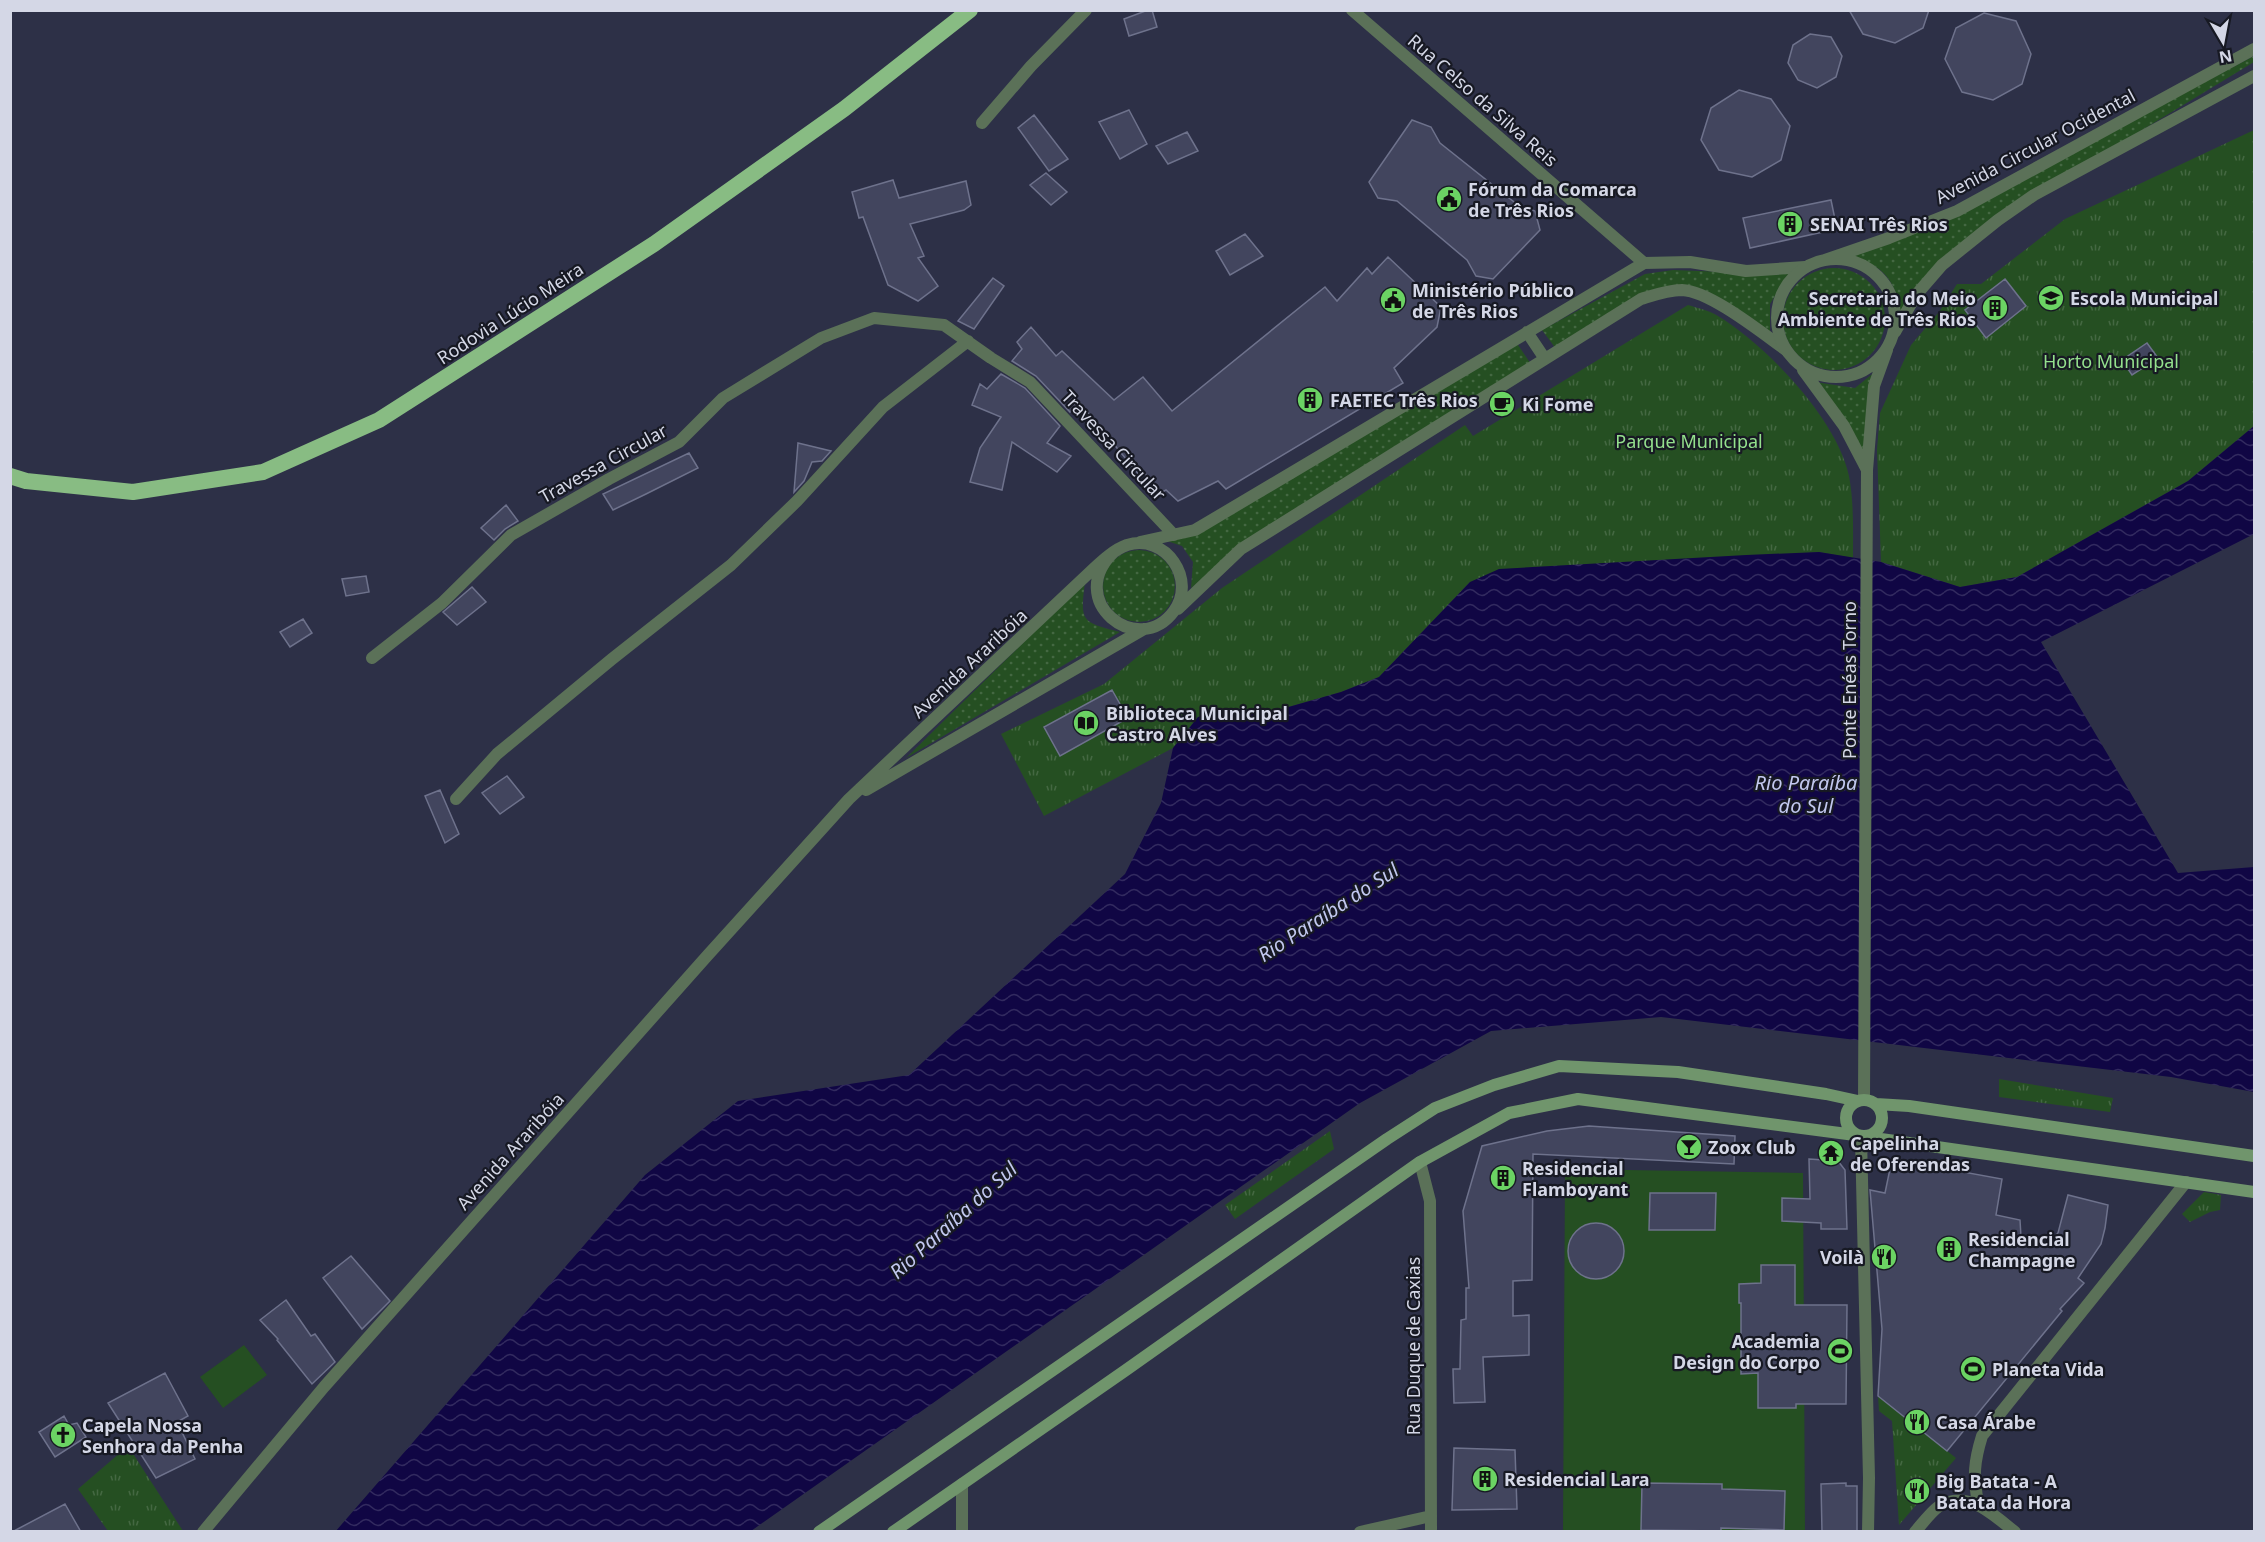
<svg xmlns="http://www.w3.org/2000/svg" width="2265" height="1542" font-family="'Noto Sans',sans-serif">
  <defs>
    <pattern id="grass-dots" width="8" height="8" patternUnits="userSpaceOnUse" patternTransform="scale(1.5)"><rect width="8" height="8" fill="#254f22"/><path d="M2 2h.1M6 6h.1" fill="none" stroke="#446842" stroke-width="1.8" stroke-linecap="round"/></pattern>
    <pattern id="park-tufts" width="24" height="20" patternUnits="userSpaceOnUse" patternTransform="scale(1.5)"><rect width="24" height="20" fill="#254f22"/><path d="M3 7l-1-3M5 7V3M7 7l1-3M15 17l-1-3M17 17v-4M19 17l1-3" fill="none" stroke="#446842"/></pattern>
    <pattern id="water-waves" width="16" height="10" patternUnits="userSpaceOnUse" patternTransform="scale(1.5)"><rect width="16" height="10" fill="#100644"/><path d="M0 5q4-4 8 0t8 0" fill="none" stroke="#322a5f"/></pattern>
  </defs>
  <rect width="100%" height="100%" fill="#2d3047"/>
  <path fill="url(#grass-dots)" d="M2254 56V62L1999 217 1900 313C1896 276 1878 261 1842 256L2034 171Z
    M1783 319a51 51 0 1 1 102 0a51 51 0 1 1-102 0Z
    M1673 270 1726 272H1790L1770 304V332L1715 300 1662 290 1556 349 1542 330 1645 274Z
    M1516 342 1531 364 1270 526 1191 588 1193 562 1182 546 1164 540 1204 527Z
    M1876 371 1863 454 1815 382 1855 388Z
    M1103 586a36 36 0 1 1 72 0a36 36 0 1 1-72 0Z
    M1085 582C1080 622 1081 622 1120 632L906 758Z"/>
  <path fill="url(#park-tufts)" d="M2254 130V426L2188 481 2017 577 1960 587 1881 562 1877 450 1880 413 1911 345 1939 312 1957 284H1981L2065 219Z
    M1688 305C1697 308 1709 310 1718 316 1766 345 1837 419 1849 476 1854 503 1853 530 1853 558L1819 552 1470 582 1379 677 1341 692 1271 712 1230 708 1198 717 1173 748 1044 816 1001 734 1104 684 1222 588 1465 425 1473 436Z
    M1999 1079 2113 1098 2110 1112 1999 1097Z
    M1330 1131 1334 1149 1235 1219 1225 1205Z
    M2204 1192 2221 1195 2220 1210 2210 1212 2190 1222 2182 1214Z
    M1878 1396 1956 1458 1899 1525 1892 1421 1879 1411Z
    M128 1446 183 1531H108L78 1489Z"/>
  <path fill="#254f22" d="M1565 1169 1803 1173 1805 1531 1563 1532Z
    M244 1345 267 1375 223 1408 200 1377Z"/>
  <path fill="url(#water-waves)" d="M2254 426V534L2041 642 2178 873 2254 867V1092L2171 1077 1661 1017 1491 1031 1360 1103 751 1531 335 1532 645 1175 738 1101 909 1075 1125 874 1161 803 1173 748 1198 717 1230 708 1271 712 1341 692 1379 677 1470 582 1499 569 1746 555 1819 552 1881 562 1960 587 2017 577 2188 481Z"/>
  <path fill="#42455e" stroke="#6e728c" stroke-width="1.5" d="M1148 10H1152L1157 27 1129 36 1124 19Z
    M1849 10H1929L1923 28 1895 43 1863 34Z
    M1984 13 2016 21 2031 54 2022 84 1993 100 1962 92 1945 59 1956 28Z
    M1810 34 1831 37 1842 56 1836 77 1817 88 1798 80 1788 63 1793 45Z
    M1739 90 1771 99 1790 126 1781 160 1752 177 1719 170 1701 140 1711 108Z
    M1129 110 1147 144 1120 159 1099 122Z
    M1034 115 1068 159 1049 171 1018 128Z
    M1412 120 1431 127 1440 143 1518 205 1535 211 1540 230 1493 279 1476 276 1467 260 1397 201 1378 198 1369 182Z
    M1187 132 1198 151 1168 164 1156 146Z
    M1046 173 1067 192 1051 205 1030 185Z
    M893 180 899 198 966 181 971 205 964 210 910 224 924 256 918 258 938 286 918 301 888 285 863 217 859 218 852 192Z
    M1831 200 1837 229 1750 248 1743 218Z
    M1245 234 1263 256 1230 275 1216 251Z
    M1388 257 1441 307 1437 327 1394 368 1403 383 1226 489 1218 481 1178 501 1166 490 1157 495 1145 473 1140 476 1080 403 1077 407 1075 405 1070 412 1036 376 1012 361 1022 349 1017 342 1031 327 1056 356 1062 351 1114 400 1143 377 1172 411 1325 287 1337 301 1367 268 1372 274Z
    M993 278 1004 286 974 329 958 321Z
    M2005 279 2026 306 1986 338 1965 310Z
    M2147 343 2158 358 2132 375 2122 360Z
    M1001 374 1025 388 1060 426 1047 443 1071 456 1057 472 1012 442 1002 490 970 482 980 448 1001 417 972 405 980 384 987 389Z
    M798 443 831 451 822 461 812 462 804 481 794 492Z
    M689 453 698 468 646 494 613 510 603 494Z
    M506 505 518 521 505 529 494 540 481 528Z
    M366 576 369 592 346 596 342 579Z
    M472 587 486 602 457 625 443 612Z
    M303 619 312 633 290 647 280 632Z
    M1112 690 1128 718 1060 756 1044 727Z
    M507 776 524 797 500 814 482 793Z
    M440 790 459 834 445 843 425 796Z
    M1589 1126 1735 1136 1734 1164 1533 1154 1532 1280 1513 1281V1316L1529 1315V1355L1483 1357 1485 1402 1454 1403 1453 1369H1460L1461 1320 1466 1319V1288H1469L1463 1211 1482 1146 1547 1131Z
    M1809 1159 1838 1161 1845 1170 1847 1229H1821V1223L1782 1221V1198L1810 1199Z
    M1892 1159 2002 1179 1996 1215 2020 1220 2021 1237 2046 1246 2058 1233 2068 1195 2108 1205 2105 1228 2101 1244 2078 1278 2084 1283 2060 1309 2062 1311 1947 1451 1878 1396 1882 1329 1870 1190 1885 1193Z
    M1650 1193H1716L1715 1230H1649Z
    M1568 1251a28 28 0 1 1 56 0a28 28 0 1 1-56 0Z
    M351 1256 390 1301 362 1329 323 1278Z
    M1761 1265H1795V1305H1847L1846 1404H1796V1408H1758V1373L1741 1374V1303H1739V1284L1761 1283Z
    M286 1300 311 1336 315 1334 335 1362 312 1384 277 1340 278 1339 260 1320Z
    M165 1373 188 1416 177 1422 195 1459 156 1478 108 1403Z
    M64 1416 69 1425 77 1423 86 1437 55 1457 39 1432Z
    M1454 1448 1515 1450 1517 1509 1452 1510Z
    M1642 1483 1722 1484V1489L1785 1491 1784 1530 1721 1528V1531L1641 1530Z
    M1846 1483V1486H1857V1532H1822L1821 1484Z
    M65 1504 81 1532H12Z"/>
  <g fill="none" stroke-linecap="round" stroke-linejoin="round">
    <path stroke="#5b7158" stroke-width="12" d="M1352 10 1644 263
      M982 123 1031 66 1086 10
      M1527 332 1545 359
      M1140 542 1195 530 1644 263 1690 262 1746 271 1805 267
      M1178 609 1241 549 1641 299C1654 295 1668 290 1682 290 1710 291 1762 333 1786 350
      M372 658 442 603 511 535 609 479 679 442 723 398 821 338 874 318 944 325 991 358 1030 382 1174 535
      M866 790 1144 629
      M456 799 497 754 612 659 731 565 797 501 883 407 968 341
      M1861 1137 1869 1478 1868 1532
      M1420 1162 1430 1201 1431 1532
      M962 1484V1532
      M1978 1503C1973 1476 1974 1462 1982 1436L2186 1182
      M203 1532 324 1387 707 956 849 799 1090 572C1101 562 1113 550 1127 545 1166 533 1197 580 1174 611 1138 660 1063 600 1114 552
      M1360 1532 1431 1516
      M1915 1532C1922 1524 1930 1513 1938 1507 1968 1488 1993 1515 2015 1532"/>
    <path stroke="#5b7158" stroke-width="12" d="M1777 318a59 59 0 1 1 118 0a59 59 0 1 1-118 0Z
      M1825 260 1889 238 1957 211 2254 49
      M1895 332 1916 295 1942 265 1998 220 2034 195 2254 76
      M1803 370 1844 426 1867 470
      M1864 1100 1867 470 1874 386 1887 350"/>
    <path stroke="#70956c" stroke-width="12" d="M1846 1118a18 18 0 1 1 36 0a18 18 0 1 1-36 0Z
      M1876 1104 1909 1106 2254 1156
      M1867 1137 2254 1192
      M819 1532 1387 1139 1435 1108 1494 1085 1559 1066 1678 1072 1826 1094 1858 1101
      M893 1532 1126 1370 1420 1162 1509 1113 1578 1099 1855 1135"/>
    <path stroke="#88bc83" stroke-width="16" d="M10 476 26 481 133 492 263 472 379 420 654 244 844 109 970 10"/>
  </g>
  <defs>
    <g id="civic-disc" transform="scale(1.35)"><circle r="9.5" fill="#6bd363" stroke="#171923"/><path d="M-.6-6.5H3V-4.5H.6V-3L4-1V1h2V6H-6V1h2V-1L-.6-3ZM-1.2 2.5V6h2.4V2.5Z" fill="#111"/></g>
    <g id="building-disc" transform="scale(1.35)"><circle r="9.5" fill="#6bd363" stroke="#171923"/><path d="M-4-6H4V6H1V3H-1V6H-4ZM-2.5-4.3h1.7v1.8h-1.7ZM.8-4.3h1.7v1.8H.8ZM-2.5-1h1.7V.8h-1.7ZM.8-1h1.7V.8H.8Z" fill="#111"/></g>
    <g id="school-disc" transform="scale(1.35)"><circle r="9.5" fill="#6bd363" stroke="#171923"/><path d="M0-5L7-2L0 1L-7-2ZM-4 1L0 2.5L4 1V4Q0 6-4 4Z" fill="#111"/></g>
    <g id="cafe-disc" transform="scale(1.35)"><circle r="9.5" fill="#6bd363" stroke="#171923"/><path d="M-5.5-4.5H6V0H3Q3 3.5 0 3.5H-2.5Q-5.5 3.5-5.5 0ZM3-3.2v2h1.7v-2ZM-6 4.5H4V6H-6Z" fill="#111"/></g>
    <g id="library-disc" transform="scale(1.35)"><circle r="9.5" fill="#6bd363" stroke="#171923"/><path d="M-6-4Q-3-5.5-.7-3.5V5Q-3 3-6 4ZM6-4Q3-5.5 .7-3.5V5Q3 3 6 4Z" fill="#111"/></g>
    <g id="bar-disc" transform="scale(1.35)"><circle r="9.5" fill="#6bd363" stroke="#171923"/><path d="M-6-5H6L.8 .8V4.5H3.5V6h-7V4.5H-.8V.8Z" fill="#111"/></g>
    <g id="temple-disc" transform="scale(1.35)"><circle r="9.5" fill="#6bd363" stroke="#171923"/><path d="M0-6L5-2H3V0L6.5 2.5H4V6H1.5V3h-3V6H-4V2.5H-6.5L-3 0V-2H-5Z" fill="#111"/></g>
    <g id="restaurant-disc" transform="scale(1.35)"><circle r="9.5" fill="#6bd363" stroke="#171923"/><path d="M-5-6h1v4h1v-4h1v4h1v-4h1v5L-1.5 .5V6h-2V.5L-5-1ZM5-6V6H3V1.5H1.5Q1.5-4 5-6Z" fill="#111"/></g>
    <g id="stadium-disc" transform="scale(1.35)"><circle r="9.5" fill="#6bd363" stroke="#171923"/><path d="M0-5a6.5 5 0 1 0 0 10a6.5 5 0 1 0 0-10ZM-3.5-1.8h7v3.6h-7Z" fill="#111"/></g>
    <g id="church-disc" transform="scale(1.35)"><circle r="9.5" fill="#6bd363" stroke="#171923"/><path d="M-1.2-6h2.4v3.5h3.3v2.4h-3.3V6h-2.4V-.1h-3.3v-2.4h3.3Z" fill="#111"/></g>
  </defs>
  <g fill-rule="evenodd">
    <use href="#civic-disc" x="1449" y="199"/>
    <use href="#building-disc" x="1790" y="224"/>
    <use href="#school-disc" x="2051" y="298"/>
    <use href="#civic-disc" x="1393" y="300"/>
    <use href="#building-disc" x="1995" y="308"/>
    <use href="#building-disc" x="1310" y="400"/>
    <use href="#cafe-disc" x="1502" y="404"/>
    <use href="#library-disc" x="1086" y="723"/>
    <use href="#bar-disc" x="1689" y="1147"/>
    <use href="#temple-disc" x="1831" y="1153"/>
    <use href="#building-disc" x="1503" y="1178"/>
    <use href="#building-disc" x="1949" y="1249"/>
    <use href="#restaurant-disc" x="1884" y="1257"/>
    <use href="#stadium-disc" x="1840" y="1351"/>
    <use href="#stadium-disc" x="1973" y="1369"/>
    <use href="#restaurant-disc" x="1917" y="1422"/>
    <use href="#church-disc" x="63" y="1435"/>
    <use href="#building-disc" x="1485" y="1479"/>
    <use href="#restaurant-disc" x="1917" y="1491"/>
  </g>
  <g text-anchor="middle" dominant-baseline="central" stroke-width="4.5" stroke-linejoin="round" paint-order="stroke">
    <g font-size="18" fill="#d4d7e6" stroke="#171923">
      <text transform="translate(1483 100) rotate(41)">Rua Celso da Silva Reis</text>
      <text transform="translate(2035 146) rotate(-28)">Avenida Circular Ocidental</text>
      <text transform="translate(510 313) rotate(-33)">Rodovia Lúcio Meira</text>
      <text transform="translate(1114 445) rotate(47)">Travessa Circular</text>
      <text transform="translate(603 463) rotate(-29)">Travessa Circular</text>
      <text transform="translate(969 663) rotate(-43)">Avenida Araribóia</text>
      <text transform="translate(1849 680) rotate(-90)">Ponte Enéas Torno</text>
      <text transform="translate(510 1151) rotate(-48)">Avenida Araribóia</text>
      <text transform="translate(1413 1346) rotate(-90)">Rua Duque de Caxias</text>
    </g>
    <g font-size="18" font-weight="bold" fill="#d4d7e6" stroke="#171923" text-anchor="start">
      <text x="1468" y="189">Fórum da Comarca<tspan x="1468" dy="21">de Três Rios</tspan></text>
      <text x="1810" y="224">SENAI Três Rios</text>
      <text x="1412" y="290">Ministério Público<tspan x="1412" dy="21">de Três Rios</tspan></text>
      <text x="1976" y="298" text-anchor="end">Secretaria do Meio<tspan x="1976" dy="21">Ambiente de Três Rios</tspan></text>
      <text x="2070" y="298">Escola Municipal</text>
      <text x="1330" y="400">FAETEC Três Rios</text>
      <text x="1522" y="404">Ki Fome</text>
      <text x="1106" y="713">Biblioteca Municipal<tspan x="1106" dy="21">Castro Alves</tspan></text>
      <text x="1850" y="1143">Capelinha<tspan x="1850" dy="21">de Oferendas</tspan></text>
      <text x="1708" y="1147">Zoox Club</text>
      <text x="1522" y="1168">Residencial<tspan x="1522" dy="21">Flamboyant</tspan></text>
      <text x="1968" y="1239">Residencial<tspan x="1968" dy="21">Champagne</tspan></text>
      <text x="1864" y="1257" text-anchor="end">Voilà</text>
      <text x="1820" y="1341" text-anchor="end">Academia<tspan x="1820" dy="21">Design do Corpo</tspan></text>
      <text x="1992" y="1369">Planeta Vida</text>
      <text x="1936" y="1422">Casa Árabe</text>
      <text x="82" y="1425">Capela Nossa<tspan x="82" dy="21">Senhora da Penha</tspan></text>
      <text x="1504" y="1479">Residencial Lara</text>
      <text x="1936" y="1481">Big Batata - A<tspan x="1936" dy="21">Batata da Hora</tspan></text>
    </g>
    <g font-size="18" fill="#94e08d" stroke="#171923">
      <text x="2111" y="361">Horto Municipal</text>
      <text x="1689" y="441">Parque Municipal</text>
    </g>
    <g font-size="20" font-style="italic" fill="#c2c8ef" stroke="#171923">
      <text x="1806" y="782">Rio Paraíba<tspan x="1806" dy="23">do Sul</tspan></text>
      <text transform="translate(1328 912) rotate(-33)">Rio Paraíba do Sul</text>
      <text transform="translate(953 1220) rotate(-42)">Rio Paraíba do Sul</text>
    </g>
  </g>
  <rect width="2265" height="1542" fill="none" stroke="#d4d7e6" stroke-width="24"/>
  <g transform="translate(2223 42) rotate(170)" stroke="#171923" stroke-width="4.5" paint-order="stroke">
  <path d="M0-4.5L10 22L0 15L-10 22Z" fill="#d4d7e6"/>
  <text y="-9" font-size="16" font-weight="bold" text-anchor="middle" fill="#d4d7e6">N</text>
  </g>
</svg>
